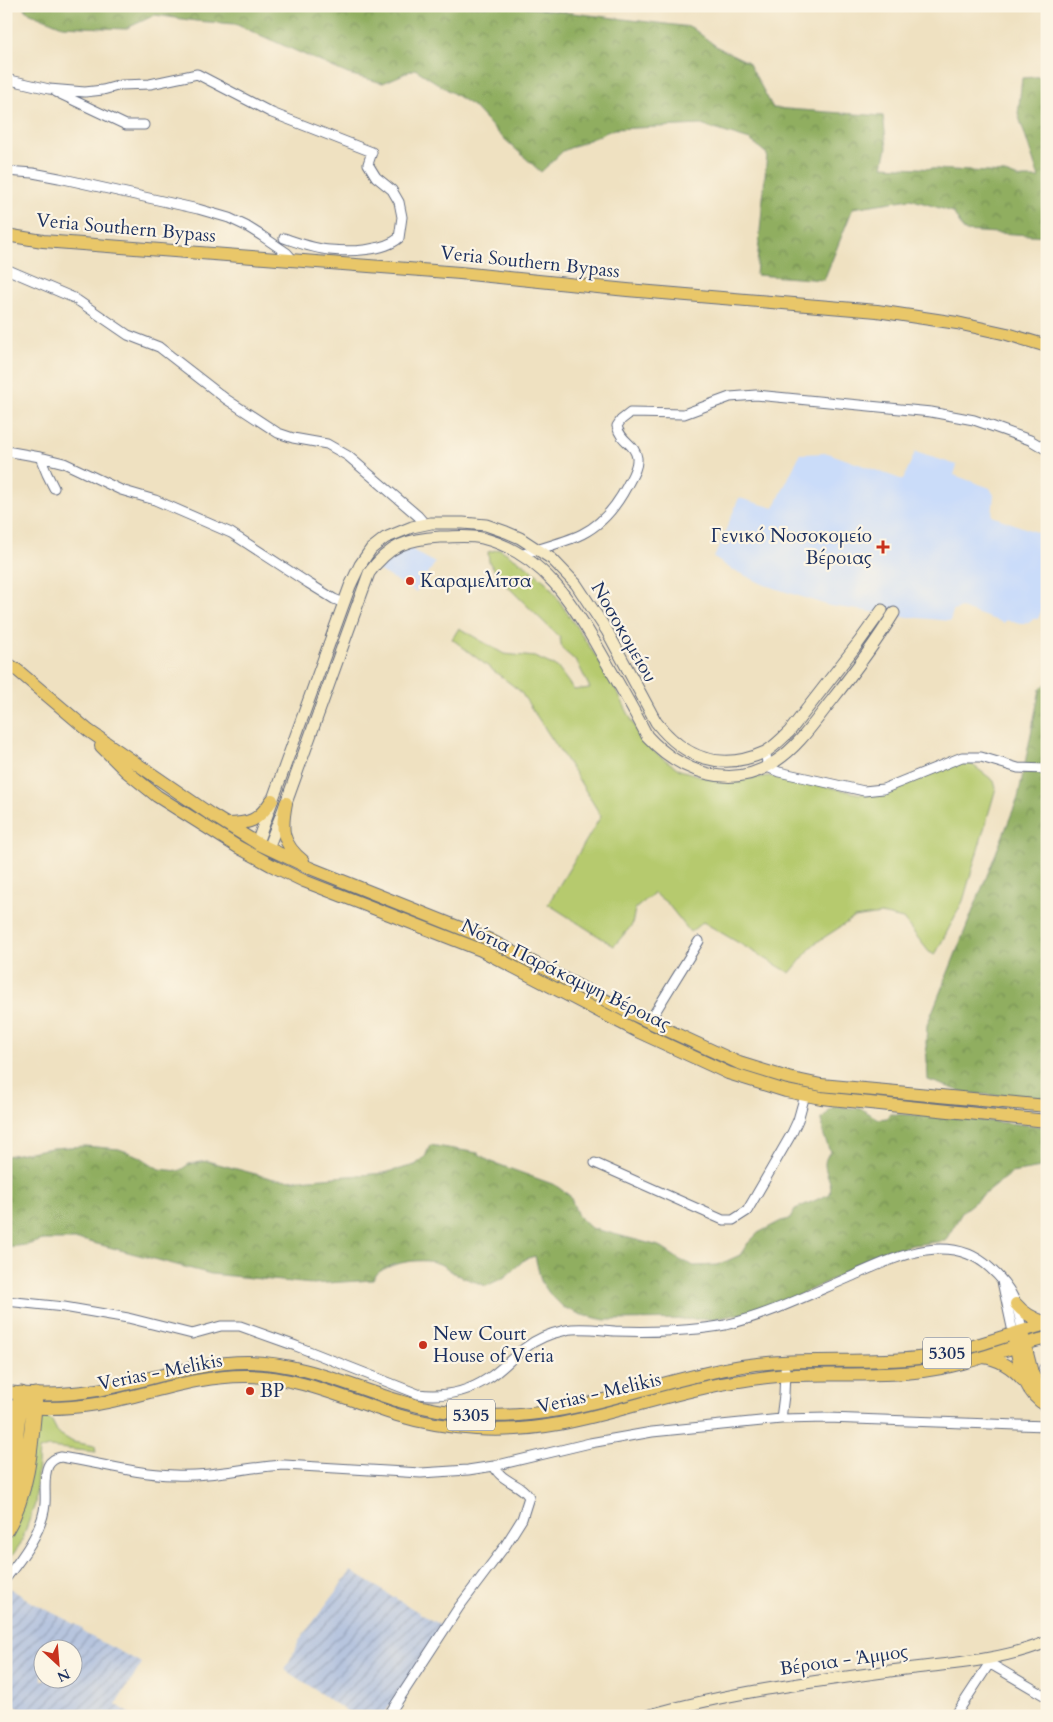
<svg xmlns="http://www.w3.org/2000/svg" width="1053" height="1722" font-family="Cardo,serif">
  <defs>
    <pattern id="industrial-furrows" width="10" height="10" patternUnits="userSpaceOnUse" patternTransform="scale(1.25)"><rect width="10" height="10" fill="#b7c5de"/><path d="M-1 1l2-2M0 10L10 0M9 11l2-2" fill="none" stroke="#94a0b7"/></pattern>
    <pattern id="forest-crowns" width="20" height="18" patternUnits="userSpaceOnUse" patternTransform="scale(1.25)"><rect width="20" height="18" fill="#90ae61"/><path d="M2 6a3 3 0 1 1 6 0M12 15a3 3 0 1 1 6 0" fill="none" stroke="#758e53"/></pattern>
  </defs>
  <rect width="100%" height="100%" fill="#fcf5e5"/>
  <filter id="ink" filterUnits="userSpaceOnUse"><feTurbulence type="fractalNoise" baseFrequency=".02" numOctaves="2"/><feDisplacementMap in="SourceGraphic" scale="10" xChannelSelector="R" yChannelSelector="G"/><feConvolveMatrix kernelMatrix="1 2 1 2 8 2 1 2 1" color-interpolation-filters="sRGB"/></filter>
  <filter id="wash" filterUnits="userSpaceOnUse"><feTurbulence type="fractalNoise" baseFrequency=".0096" numOctaves="4" result="noise"/><feDisplacementMap in="SourceGraphic" scale="20" xChannelSelector="R" yChannelSelector="G"/><feGaussianBlur stdDeviation="1.12" result="paint"/><feColorMatrix in="noise" values="0 0 0 0 0 0 0 0 0 0 0 0 0 0 0 0 0 1.4 0 .05"/><feComposite in="paint" operator="in"/></filter>
  <g filter="url(#wash)">
    <rect width="100%" height="100%" fill="#efe1c1"/>
    <path fill="#cadcf9" d="M915 452 957 465 954 475 990 488 994 495 992 516 1047 536V588L1039 602 1044 605 1038 619H1033L1030 622 1021 624 1006 620 1004 623 961 608 953 611 950 621 909 617 830 606 765 585 731 569 714 558 739 498 774 508 800 454 828 453 903 480Z
      M409 548 435 563 416 592 378 570Z"/>
    <path fill="url(#industrial-furrows)" fill-rule="evenodd" d="M351 1571 441 1626 383 1716H354L285 1670 299 1641Z
      M6 1586 35 1604 81 1627 84 1633 142 1663 116 1704 133 1716H32L6 1701ZM42 1650H72V1680H42Z"/>
    <path fill="#b6ca6e" stroke="#687c66" d="M500 549 528 567 548 584 609 676 642 740 657 754 680 770 711 779 737 780 769 776 798 780 860 794 890 791 961 761 970 763 994 781 996 788 963 901 935 955 929 952 903 919 881 914 854 918 814 944 790 973 703 922 690 932 667 903 654 893 635 909 632 925 614 946 548 904 601 816 574 772 520 691 452 639 459 628 504 654 535 657 557 667 574 690 590 688 577 662 562 649 560 638 500 579 489 562 488 552Z
      M38 1418H46L52 1421 58 1433 73 1442 95 1446 96 1452 49 1447 39 1450 35 1504 21 1543 6 1564V1538L12 1531Z"/>
    <path fill="url(#forest-crowns)" stroke="#566e60" d="M24 6H513L691 27 717 47 748 62 773 108 883 116 887 147 883 166 1005 173 1019 178H1039L1018 114 1022 78 1047 76V236L964 231 953 212 910 199 853 208 824 280 756 275 767 154 750 140 701 125 614 129 563 151 541 172 499 134 473 106 415 69 383 83 348 74 235 24 196 21 155 15 125 29 62 26 26 11Z
      M1047 683V1100L966 1093 928 1080 926 1042 927 1025 1018 798 1040 689Z
      M834 1106 862 1109 878 1119 887 1118 891 1114 937 1116 1047 1127V1167L1011 1173 963 1211 945 1241 912 1245 872 1260 785 1302 752 1312 713 1319 605 1320 582 1315 563 1307 549 1293 541 1281 535 1256 525 1259 505 1277 486 1286C477 1282 466 1279 457 1275 450 1271 444 1265 437 1263 422 1257 379 1263 373 1280L312 1284 211 1274 82 1240H43L27 1245 6 1247V1156L52 1148 85 1146 119 1149 139 1156 159 1169 179 1171 189 1164 207 1161 274 1179 299 1180 384 1173 415 1165 425 1157 430 1145 478 1153 489 1161 555 1185 570 1196 578 1216 591 1228 659 1246 680 1260 694 1266 718 1265 740 1255 748 1243 758 1233 781 1221 790 1219 795 1209 830 1194C834 1177 817 1168 830 1152L823 1133 822 1119Z"/>
  </g>
  <g filter="url(#ink)">
    <g fill="none" stroke-linecap="round" stroke-linejoin="round">
      <g stroke="#656d81" stroke-width="11">
        <path id="street" d="M6 79 49 89 85 92 103 90 121 85 150 84 197 74 272 113 372 152 368 164 376 177 392 190 399 202 402 217 399 238C384 251 350 252 330 250 315 249 299 243 284 238
          M56 92 126 125H144
          M6 171 33 173 59 178 198 209 229 218 246 226 262 236 287 253 293 260
          M6 269 74 298 128 335 159 347 226 399 278 433 293 438 327 444 348 456 418 516 425 524
          M6 451 40 457 64 463 121 490 155 500 231 533 308 583 334 599 344 603
          M40 457 47 474 54 488
          M520 555C538 549 566 542 582 534 602 524 617 505 627 486 631 478 638 468 637 458 635 443 621 443 617 426L621 420 630 413 684 414 730 397 756 395 931 412 974 420 994 427 1030 440 1047 450
          M766 751 767 767 779 772 864 791 883 789 962 757H981L1018 768 1047 769
          M649 1022 699 941
          M595 1163 723 1220H733L747 1211 792 1133 798 1120 805 1095
          M1002 1281 1013 1332
          M6 1301 64 1307 128 1318 192 1334 221 1326H240L296 1346 418 1394C443 1397 466 1393 487 1379 501 1371 511 1358 525 1348 536 1339 552 1333 566 1330 579 1327 601 1330 615 1331 651 1332 689 1332 725 1325 768 1315 808 1295 848 1278 892 1259 948 1229 990 1268 999 1276 1008 1286 1013 1297 1018 1307 1020 1319 1022 1330
          M1044 1368 1047 1369
          M781 1419 784 1395 785 1370
          M6 1578C22 1558 43 1530 45 1504 46 1492 43 1477 48 1466 51 1460 55 1458 61 1457 99 1463 135 1474 174 1475 211 1477 247 1467 284 1465L421 1473 468 1470 494 1466 590 1443 652 1432 781 1419 828 1418 1047 1426
          M982 1659 1047 1697
          M6 1713 11 1716
          M388 1716 459 1607 505 1546 522 1519 529 1497C521 1483 502 1483 494 1466
          M955 1716 991 1661"/>
      </g>
      <g stroke="#656d81" stroke-width="13">
        <path id="secondary" d="M257 843 350 586 360 565 371 549 385 538 412 527 431 523H463L486 525 506 532 520 538 552 559 576 584 607 631 656 722C684 758 721 772 765 752 774 747 781 739 789 732L859 642 882 610
          M268 848 286 803 369 573C389 545 408 539 440 537 454 537 469 535 482 538 542 553 573 603 601 653 617 681 633 708 647 736 680 772 732 792 776 761 799 746 815 721 832 700 854 672 875 644 894 613
          M647 1716C726 1693 809 1682 890 1671 942 1664 998 1662 1047 1642"/>
      </g>
      <g stroke="#656d81" stroke-width="14">
        <path id="primary" d="M6 235 43 241 460 273 627 290 877 311 957 323 1007 334 1047 346
          M6 663 17 670 89 731 210 814 257 843 310 868 488 939 628 1012 739 1063 788 1078 821 1085 1047 1106
          M101 746 126 771 157 796 238 847 271 865 304 881 481 950 637 1031 728 1073 786 1091 821 1098 1047 1121
          M286 803C281 829 281 843 303 861
          M226 824C250 824 258 821 272 800
          M1016 1304C1024 1314 1034 1319 1047 1323
          M1023 1337 1032 1373 1047 1402
          M1014 1339C1020 1364 1022 1392 1047 1406
          M983 1357C1000 1359 1012 1367 1023 1380
          M6 1392C36 1396 67 1395 97 1390 148 1381 196 1362 248 1362 304 1363 351 1387 403 1402 427 1409 451 1413 476 1415 568 1422 653 1380 742 1366 801 1357 860 1364 918 1358 962 1353 1004 1335 1047 1324
          M6 1406C36 1409 67 1409 97 1404 148 1395 196 1375 248 1376 302 1377 347 1400 397 1415 423 1423 450 1427 476 1429 566 1435 636 1400 721 1384 746 1380 771 1375 795 1375 838 1373 881 1377 923 1371 966 1366 1005 1348 1047 1338"/>
      </g>
      <g stroke="#656d81" stroke-width="17">
        <path id="highway" d="M6 1504C19 1483 15 1460 16 1436 16 1422 20 1408 21 1394
          M6 1529C29 1491 31 1438 35 1395"/>
      </g>
      <use href="#street" stroke="#fff" stroke-width="9"/>
      <use href="#secondary" stroke="#f6e9c3" stroke-width="11"/>
      <use href="#primary" stroke="#e9c769" stroke-width="12"/>
      <use href="#highway" stroke="#e9c769" stroke-width="15"/>
    </g>
  </g>
  <g fill="#c8321e" stroke="#fcf5e5" stroke-width="2">
    <path d="M880.5 539.5h5v5h5v5h-5v5h-5v-5h-5v-5h5z"/>
    <circle cx="410" cy="581" r="5"/>
    <circle cx="423" cy="1345" r="5"/>
    <circle cx="250" cy="1391" r="5"/>
  </g>
  <g text-anchor="middle" dominant-baseline="central" stroke-width="4.5" stroke-linejoin="round" paint-order="stroke">
    <g fill="#fcf5e5" stroke="#5e6a86" stroke-width="1">
      <rect x="923" y="1337.5" width="48" height="31" rx="4"/>
      <rect x="447" y="1399.5" width="48" height="31" rx="4"/>
    </g>
    <g font-size="18" font-weight="bold" fill="#1b2f5e">
      <text x="947" y="1353">5305</text>
      <text x="471" y="1415">5305</text>
    </g>
    <g font-size="19" fill="#1b2f5e" stroke="#fcf5e5">
      <text transform="translate(126 228) rotate(5)">Veria Southern Bypass</text>
      <text transform="translate(530 262) rotate(6)">Veria Southern Bypass</text>
      <text transform="translate(624 632) rotate(60)">Νοσοκομείου</text>
      <text transform="translate(566 975) rotate(26)">Νότια Παράκαμψη Βέροιας</text>
      <text transform="translate(160 1372) rotate(-11)">Verias - Melikis</text>
      <text transform="translate(599 1393) rotate(-13)">Verias - Melikis</text>
      <text transform="translate(844 1660) rotate(-8)">Βέροια - Άμμος</text>
    </g>
    <g font-size="19" fill="#1b2f5e" stroke="#fcf5e5" text-anchor="start">
      <text x="872" y="536" text-anchor="end">Γενικό Νοσοκομείο<tspan x="872" dy="22">Βέροιας</tspan></text>
      <text x="420" y="581">Καραμελίτσα</text>
      <text x="433" y="1334">New Court<tspan x="433" dy="22">House of Veria</tspan></text>
      <text x="260" y="1391">BP</text>
    </g>
  </g>
  <rect width="1053" height="1722" fill="none" stroke="#fcf5e5" stroke-width="25"/>
  <g transform="translate(58 1664) rotate(154)"><circle r="24" fill="#fcf5e5" stroke="#a2a6af"/>
  <path d="M0-4L9 19L0 12L-9 19Z" fill="#c8321e"/>
  <text y="-8" font-size="14" font-weight="bold" text-anchor="middle" fill="#1b2f5e">N</text>
  </g>
</svg>
